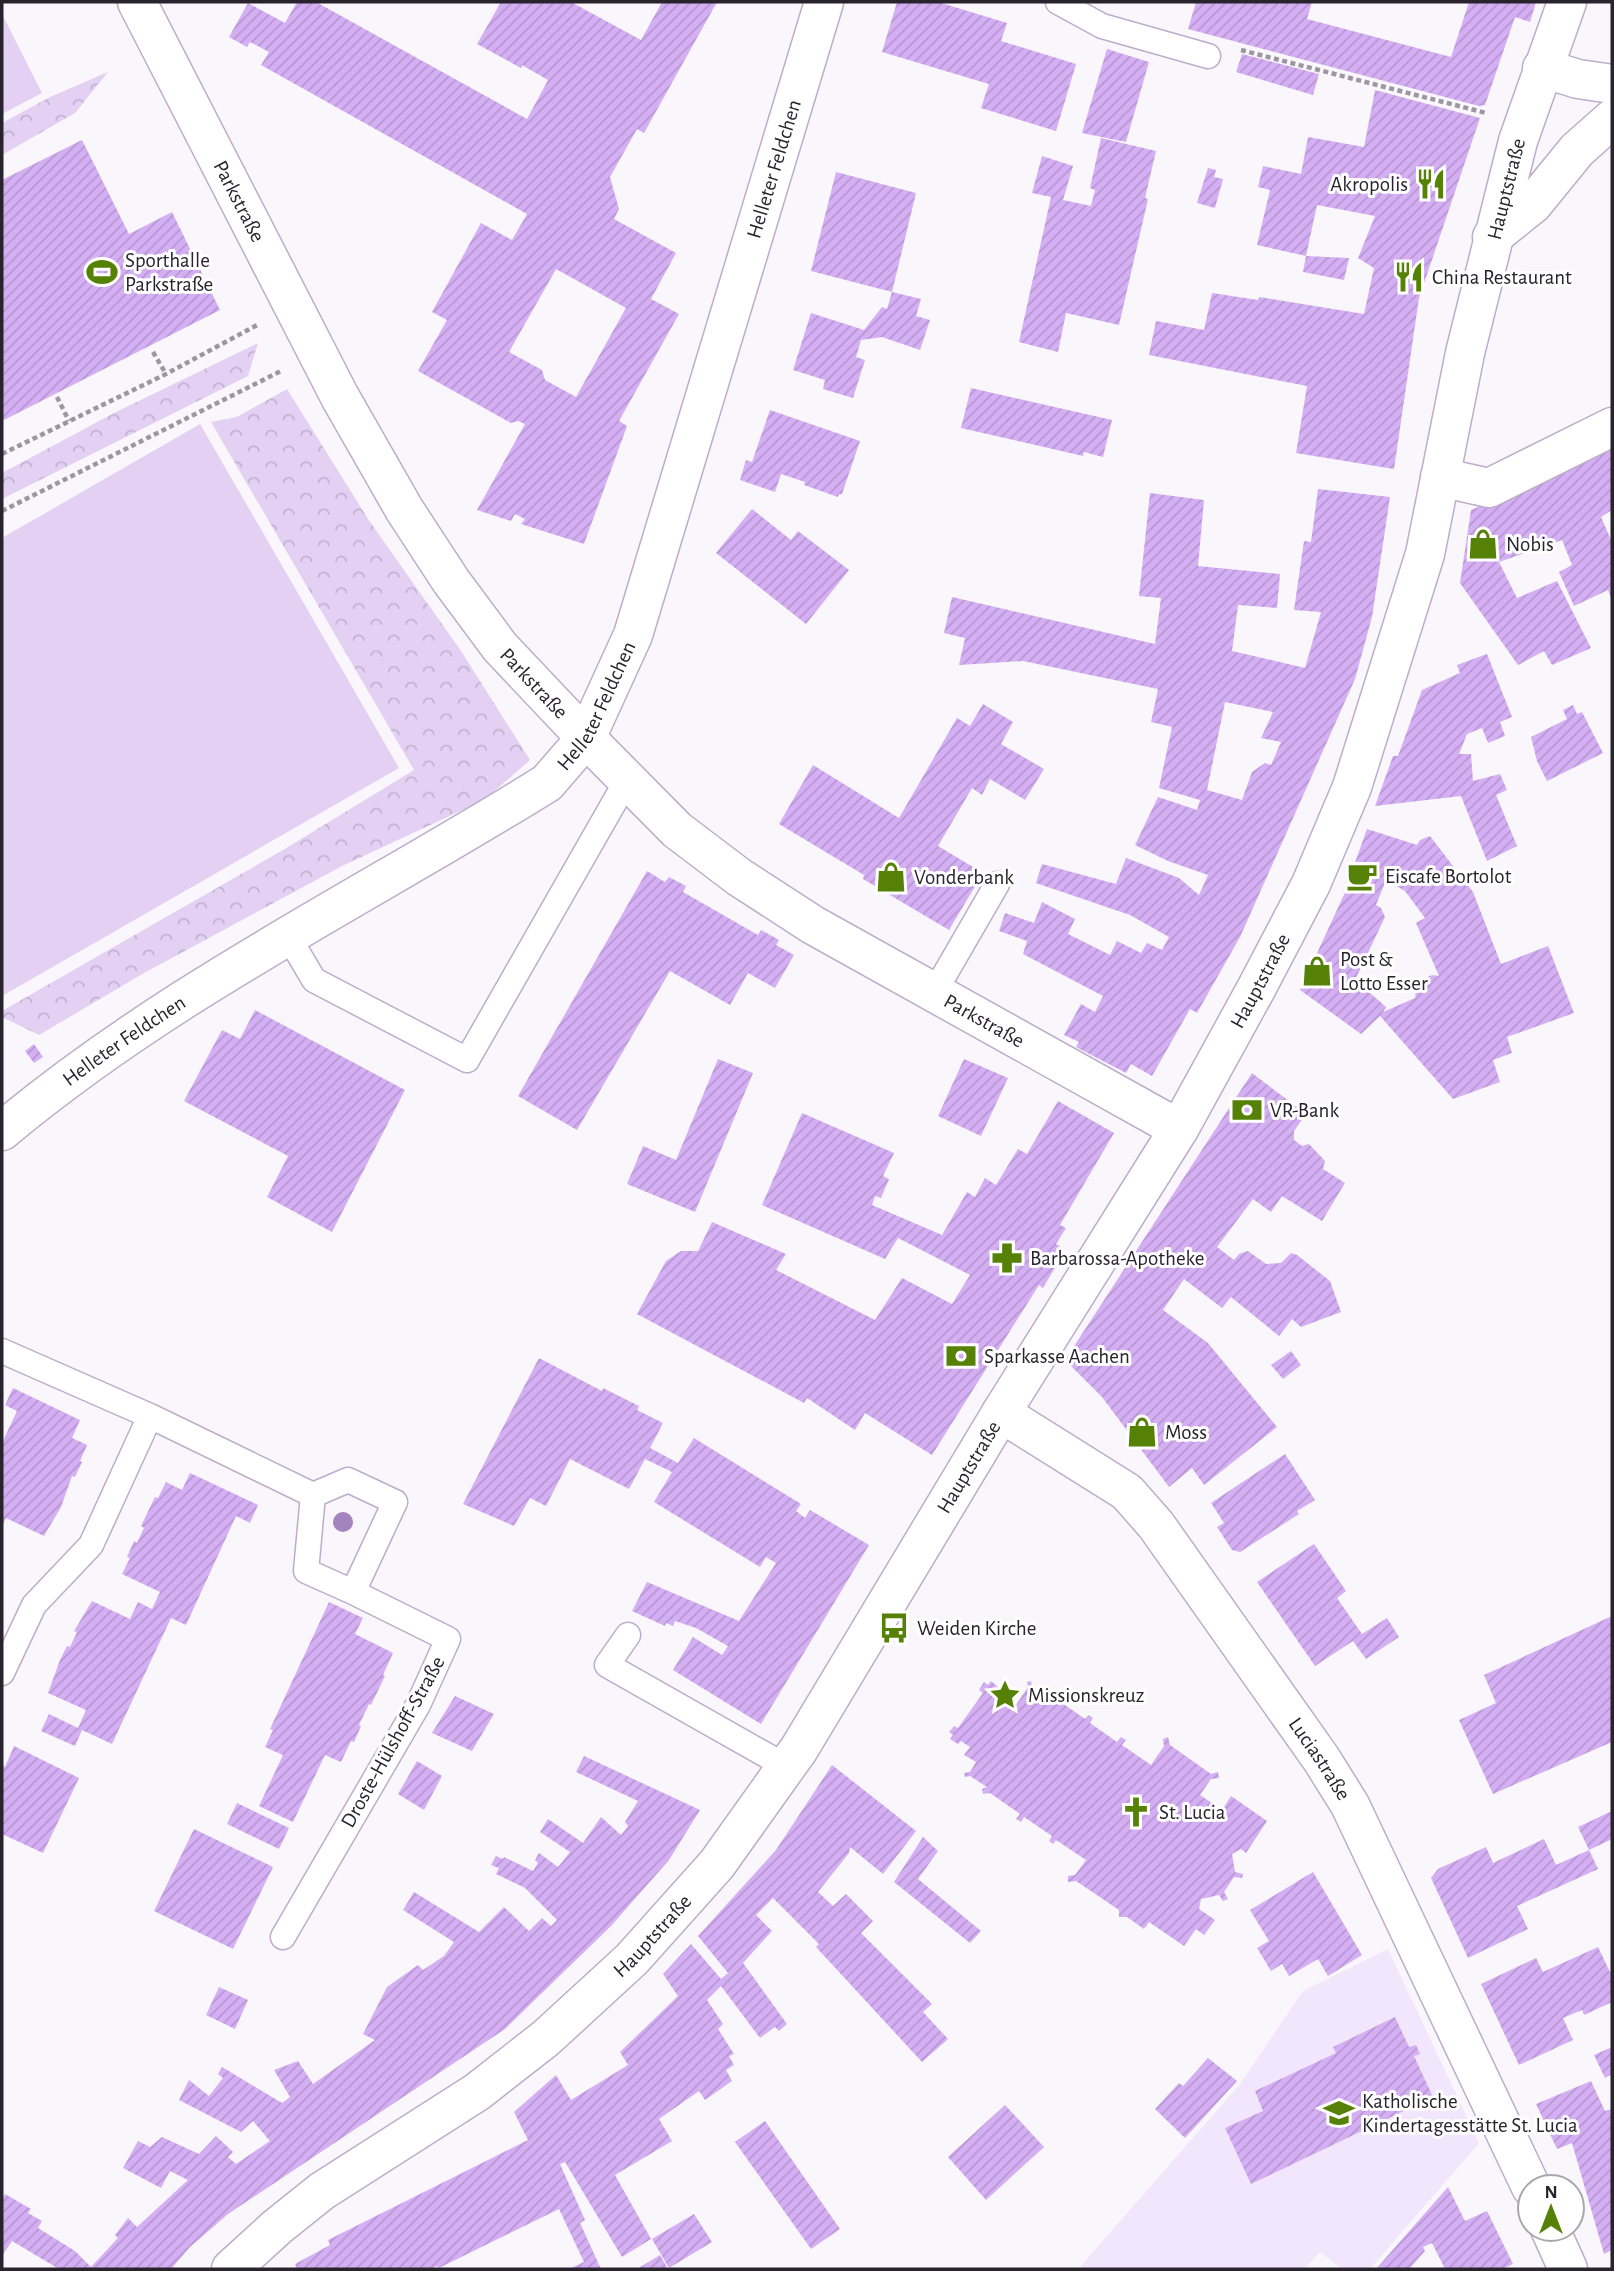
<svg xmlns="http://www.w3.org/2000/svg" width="1614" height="2271" font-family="'Alegreya Sans',sans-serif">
  <defs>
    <pattern id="forest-crowns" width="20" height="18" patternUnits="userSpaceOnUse" patternTransform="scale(1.75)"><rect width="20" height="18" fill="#e3d0f3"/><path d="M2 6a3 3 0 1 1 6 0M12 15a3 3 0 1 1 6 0" fill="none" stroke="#c3b2d1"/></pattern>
    <pattern id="building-hatch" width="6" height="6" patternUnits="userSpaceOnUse" patternTransform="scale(1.75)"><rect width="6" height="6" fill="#d5aff4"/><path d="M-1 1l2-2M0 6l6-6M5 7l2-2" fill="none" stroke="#b796d2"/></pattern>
  </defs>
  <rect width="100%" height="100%" fill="#f9f6fc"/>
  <path fill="#f2e6fd" d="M1388 1949 1479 2143 1370 2269H1342L1320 2252 1304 2269H1078L1240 2084 1303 1991Z"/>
  <path fill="url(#forest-crowns)" d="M108 72 75 113 2 155V123L50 97Z
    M258 343 248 376 2 499V473L116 412Z
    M287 389 368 519 461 651 530 760 484 800 342 866 144 973 39 1035 2 1017V1011L283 850 414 770 211 422 237 417Z"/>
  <path fill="#e3d0f3" d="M2 14 42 93 2 114Z
    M200 424 399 768 2 996V538Z"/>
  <path fill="url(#building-hatch)" fill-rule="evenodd" d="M297 2H316L527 119 548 80 522 65 521 68 477 44 501 2H571L641 40 662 2H717L644 133 637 129 610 177 619 209 614 219 676 253 651 299 679 314 619 421 627 426 584 544 521 524 525 519 515 514 511 521 477 510 525 424 518 421 511 423 418 371 447 320 432 312 481 223 512 240 527 214 261 65 269 52 250 42 247 47 229 37 248 3 285 23ZM556 269 626 308 576 397 545 380 542 370 509 352Z
    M897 2H938L1007 23 1001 41 1076 64 1056 131 981 108 989 84 882 52Z
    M1196 2H1312L1307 19 1451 57 1469 2H1536L1530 22 1515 17 1485 105 1479 106 1188 29Z
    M1107 49 1149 62 1126 142 1082 133Z
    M1242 54 1319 74 1313 95 1236 72Z
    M1375 90 1480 118 1419 298 1394 469 1296 453 1307 386 1149 355 1156 321 1204 330 1212 293 1258 300 1259 297 1364 314 1374 268 1358 258 1375 216 1317 205 1306 256 1349 258 1344 280 1303 272 1306 256 1257 245 1270 190 1258 187 1263 166 1301 174 1308 137 1364 147Z
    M1101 138 1156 151 1145 198 1148 199 1119 325 1066 313 1058 352 1019 342 1051 197 1032 193 1042 156 1073 166 1063 200 1091 206 1095 190 1090 188Z
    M82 140 129 234 172 212 220 310 2 421V180Z
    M1208 168 1216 170 1214 177 1223 179 1215 208 1197 203Z
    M836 172 916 193 892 292 811 271Z
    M892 292 921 299 916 316 930 320 920 350 882 337 861 340 856 357 865 360 853 398 823 389 825 380 793 370 811 313 864 330 882 307 887 309Z
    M971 388 1112 420 1103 457 1084 452 1083 456 961 428Z
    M770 410 860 441 842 494H839L838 497 804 485 805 482 781 474 775 492 740 480 746 460 752 462Z
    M1612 441V510L1601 517 1612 542V600L1608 590 1574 606 1559 572 1572 565 1562 540 1499 562 1517 598 1557 581 1591 648 1552 665 1544 651 1518 665 1460 583 1471 510 1556 474Z
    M1318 489 1390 497 1372 617 1355 679 1240 937 1197 1013 1190 1009 1152 1076 1131 1064 1126 1073 1076 1047 1079 1042 1064 1035 1081 1004 1095 1012 1103 996 1023 954 1027 941 999 931 1005 913 1034 923 1042 902 1075 919 1068 934 1110 955 1117 941 1141 953 1147 943 1162 950 1169 937 1130 915 1036 883 1042 864 1116 884 1126 858 1179 878 1199 895 1208 875 1168 861 1135 845 1158 797 1197 810 1200 800 1159 788 1172 727 1151 722 1158 689 1023 661 959 665 965 638 944 633 952 597 1155 644 1161 598 1139 596 1150 493 1204 500 1198 566 1280 574 1277 608 1238 605 1232 651 1305 668 1321 612 1294 610 1304 541 1311 542ZM1225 702 1273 712 1261 738 1281 742 1271 765 1265 763 1252 772 1242 800 1207 790Z
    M752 509 791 540 798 531 849 570 806 624 716 553Z
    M1487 654 1512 717 1500 722 1505 736 1488 743 1482 728 1467 734 1459 754H1471L1473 781 1500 774 1507 790 1496 795 1517 846 1487 861 1461 796 1375 806 1393 756H1398L1422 690 1460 673 1457 665Z
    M983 704 1013 722 1001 744 1044 769 1025 800 990 779 982 795 972 788 938 846 983 873 949 930 863 879 864 875 779 824 813 765 899 818 957 718 970 726Z
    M1573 705 1577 714 1582 712 1603 753 1547 781 1537 761 1531 737 1567 719 1563 710Z
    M1367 829 1417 845 1420 840 1430 836 1473 892 1501 964 1548 946 1574 1013 1507 1037 1512 1053 1493 1060 1500 1082 1453 1099 1380 1016 1361 1034 1300 990 1348 886V882ZM1386 880 1405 891 1425 918 1416 923 1439 976 1432 975 1417 982 1415 998 1383 1012 1386 1007 1355 980 1385 917 1381 908 1376 905Z
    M647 871 665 882 669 877 686 886 683 892 758 935 761 930 779 940 776 945 794 955 775 988 748 973 730 1005 670 971 577 1130 518 1096Z
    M255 1010 405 1090 332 1232 267 1197 288 1156 184 1101 222 1030 240 1039Z
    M34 1044 43 1057 34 1063 25 1051Z
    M718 1059 753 1073 695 1212 627 1184 643 1146 676 1160Z
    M964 1059 1008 1078 981 1136 938 1116Z
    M1252 1073 1306 1114 1294 1131V1140L1302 1146 1309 1144 1325 1161 1323 1169 1345 1183 1322 1221 1282 1196 1271 1212 1253 1199 1217 1247 1234 1260 1239 1254 1248 1251 1266 1264 1281 1263 1291 1253 1297 1255 1330 1281 1341 1312 1301 1327 1292 1319 1279 1336 1231 1297 1222 1308 1184 1279 1163 1310 1208 1343 1277 1427 1204 1485 1192 1468 1169 1487 1102 1397 1065 1360Z
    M1058 1101 1114 1133 1060 1225 1066 1228 1056 1244 1061 1247 1051 1264 1056 1266 1043 1288 1039 1285 932 1455 865 1413 855 1430 807 1398 804 1403 637 1314 666 1261 681 1251H698L712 1222 786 1254 776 1270 875 1320 902 1278 952 1304 970 1275 898 1238 885 1259 762 1205 802 1113 894 1153 883 1176 889 1179 881 1198 875 1196 872 1205 942 1235 967 1192 975 1197 985 1178 996 1185 1018 1149 1027 1154Z
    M1291 1351 1301 1365 1283 1379 1271 1365Z
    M539 1358 602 1391 603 1388 639 1406 637 1410 663 1423 650 1448 678 1463 694 1438 801 1504 796 1511 805 1518 810 1510 869 1545 761 1724 673 1670 693 1637 722 1655 728 1646 696 1628 675 1621 673 1626 666 1623 665 1626 632 1611 647 1582 739 1621 776 1563 766 1557 760 1567 654 1502 672 1472 645 1459 629 1489 570 1459 546 1506 530 1498 514 1526 463 1504Z
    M13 1388 80 1420 72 1438 87 1445 80 1461 82 1462 75 1477 72 1476 61 1507 44 1536 6 1518 2 1527V1443L17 1411 5 1405Z
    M1285 1454 1315 1500 1297 1511 1299 1514 1240 1552 1232 1550 1217 1527 1224 1523 1211 1503Z
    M190 1473 258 1505 250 1523 236 1516 186 1625 171 1618 112 1744 82 1730 75 1746 41 1731 49 1714 78 1728 86 1710 48 1693 60 1660 67 1646 70 1647 77 1632 74 1631 92 1601 130 1619 138 1602 152 1609 160 1592 122 1574 130 1558 127 1557 134 1541 137 1543 144 1528 141 1526 155 1497 158 1498 166 1482 182 1490Z
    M1314 1544 1346 1591 1337 1598 1362 1634 1387 1618 1399 1637 1366 1659 1353 1641 1315 1666 1257 1582Z
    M329 1602 363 1618 355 1634 393 1653 383 1675 385 1676 371 1705 369 1704 359 1725 361 1726 354 1742 351 1741 341 1762 325 1755 293 1822 259 1806 283 1755 265 1747 273 1730 270 1729Z
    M1612 1616V1742L1493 1794 1459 1720 1496 1703 1484 1675Z
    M991 1681 998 1687 995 1690 1016 1705 1028 1687 1027 1682 1031 1681 1032 1687 1049 1698V1693L1054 1691 1055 1698 1085 1719 1089 1715 1093 1718 1090 1723 1117 1742 1121 1737 1126 1740 1122 1745 1151 1765 1164 1746 1163 1739 1168 1737 1170 1745 1211 1774 1218 1772 1219 1778 1211 1779 1200 1795 1222 1810 1231 1796 1267 1821 1246 1853 1241 1849 1232 1854 1235 1872 1243 1874 1242 1878 1234 1877 1224 1892 1228 1899 1223 1901 1219 1895 1201 1899 1199 1909 1215 1920 1204 1935 1196 1929 1184 1946 1149 1922 1144 1929 1127 1917H1119V1910L1076 1881 1068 1882V1876L1075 1875 1086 1860 1056 1840 1053 1844 1049 1841 1052 1836 1024 1817 1021 1822 1016 1819 1020 1814 990 1793 983 1794 982 1789 987 1787 970 1776 965 1777 964 1773 970 1772 976 1762 964 1755 970 1747 961 1741 958 1744 950 1739 953 1735 949 1732 954 1726 958 1728 983 1693 979 1690 984 1682 988 1685Z
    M455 1696 494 1714 472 1751 432 1733Z
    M14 1746 79 1778 43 1853 2 1834V1765L5 1767Z
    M584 1756 700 1810 669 1860 611 1926 505 2029 228 2214 190 2247 171 2269H59L12 2241 2 2256V2200L5 2194 31 2209 28 2213 42 2221 38 2228 75 2251 91 2267 118 2238 115 2235 128 2218 137 2227 188 2180 170 2171 161 2188 123 2168 138 2141 150 2147 162 2137 199 2154 216 2136 233 2152 228 2157 236 2164 270 2141 253 2121 241 2132 179 2100 189 2080 209 2096 223 2078 218 2074 222 2067 282 2103 290 2097 274 2070 298 2061 313 2084 375 2040 363 2034 387 1987 418 1965 423 1970 444 1956 454 1942 403 1910 414 1892 479 1932 504 1907 529 1931 542 1918 551 1926 557 1920 525 1888 496 1874 499 1868 491 1865 496 1856 503 1859 504 1857 533 1871 538 1863 535 1860 539 1853 558 1867 570 1852 540 1832 548 1819 583 1843 601 1817 621 1835 628 1826 625 1822 638 1801 576 1772Z
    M417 1761 442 1776 424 1810 398 1794Z
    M832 1765 916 1831 883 1874 850 1847 849 1853 818 1892 833 1906 846 1894 873 1921 861 1933 932 2004 923 2012 948 2039 922 2062 816 1947 819 1944 773 1898 756 1915 772 1931 743 1963 787 2024 779 2031 775 2027 760 2038 721 1986 707 2000 723 2024 718 2029 734 2054 729 2056 734 2065 726 2070 732 2081 705 2100 699 2091 659 2119 672 2141 615 2175 651 2239 622 2257 565 2162 560 2164 585 2220 580 2223 601 2269H569L584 2262 559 2209 439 2268 437 2266 430 2269H297L295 2264 330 2245 328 2240 528 2140 514 2112 556 2075 571 2100 628 2065 620 2052 678 1996 663 1974 691 1944 721 1979 728 1973 698 1936 776 1850Z
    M237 1803 289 1828 279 1849 227 1824Z
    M1612 1811V1839L1589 1850 1598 1869 1517 1906 1528 1929 1468 1958 1431 1878 1438 1869 1486 1847 1493 1863 1544 1839 1556 1865 1589 1850 1578 1827Z
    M194 1829 273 1867 233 1949 154 1911Z
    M923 1837 938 1851 918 1879 981 1931 970 1943 894 1882Z
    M1313 1872 1362 1955 1328 1976 1318 1959 1289 1976 1282 1964 1271 1971 1257 1948 1269 1941 1250 1910Z
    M1598 1947 1610 1972 1612 1971V2002L1584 2015 1582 2010 1563 2018 1573 2040 1519 2065 1481 1984 1536 1958 1543 1972Z
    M219 1987 248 2000 235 2029 206 2015Z
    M1395 2017 1409 2047 1416 2045 1420 2054 1414 2056 1433 2097 1251 2184 1225 2128 1263 2111 1255 2091 1336 2053 1333 2047Z
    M1612 2047V2074L1605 2078 1594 2055Z
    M1208 2058 1237 2081 1185 2138 1155 2109 1179 2083 1183 2086Z
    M1591 2081 1605 2111 1612 2109V2250L1604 2254 1572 2143 1557 2149 1536 2104Z
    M1005 2105 1044 2147 986 2200 948 2157Z
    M765 2121 840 2229 811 2249 735 2142Z
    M1448 2187 1465 2221 1487 2211 1513 2264 1502 2269H1445L1432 2243 1423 2247 1425 2251 1409 2269H1376Z
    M694 2214 712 2242 669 2268 652 2239Z
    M660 2255 668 2269H637Z"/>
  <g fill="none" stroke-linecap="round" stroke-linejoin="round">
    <g stroke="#bcadca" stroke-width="27">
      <path id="lane" d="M1058 2 1102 26 1208 56
        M288 936 314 980 467 1060 627 780
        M934 993 997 884
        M2 1351 150 1416 313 1495 348 1480 395 1502 353 1592 448 1639 418 1705 283 1937
        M313 1495 306 1571 353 1592
        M628 1635 607 1665 787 1767
        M2 1673 34 1605 91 1545 150 1416"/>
    </g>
    <g stroke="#bcadca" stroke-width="41">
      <g id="street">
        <path id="s1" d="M137 2 340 397 404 509 451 581 500 647 586 738 677 830 739 877 813 925 1179 1129"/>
        <path d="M1542 68 1578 79 1612 84"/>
        <path d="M1440 477 1489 488 1612 427"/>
        <path id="s2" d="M2 1131C168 992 364 897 547 783L586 738 633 635 824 2"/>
        <path id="s3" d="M1001 1413 1127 1492 1156 1525 1322 1760 1350 1805 1531 2187"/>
        <path d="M1550 2229 1568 2269"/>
      </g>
    </g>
    <g stroke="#bcadca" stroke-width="41">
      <g id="secondary">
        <path d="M1492 237 1533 204 1577 150 1612 119"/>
        <path id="s4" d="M231 2269 277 2227 322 2191 477 2092 546 2038 632 1959 717 1864 799 1749 1001 1413 1179 1129 1256 989 1311 884 1352 787 1425 554 1465 353 1518 141 1567 2"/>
      </g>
    </g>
    <path stroke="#9b969f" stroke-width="4.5" stroke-dasharray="5 3.5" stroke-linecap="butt" d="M1241 50 1486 113
      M153 352 166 374
      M57 397 69 421
      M2 454 166 374 259 324
      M2 511 281 371"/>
    <use href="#lane" stroke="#fff" stroke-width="24"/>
    <use href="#street" stroke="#fff" stroke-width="38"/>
    <use href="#secondary" stroke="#fff" stroke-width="38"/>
  </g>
  <circle fill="#a583bc" cx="343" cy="1522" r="10"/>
  <defs>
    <g id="restaurant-bare" transform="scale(2.415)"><path d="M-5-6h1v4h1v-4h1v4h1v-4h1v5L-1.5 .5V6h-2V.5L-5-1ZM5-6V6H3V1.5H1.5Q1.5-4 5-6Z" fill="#568107" stroke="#fff" stroke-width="2.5" paint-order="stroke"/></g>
    <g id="stadium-bare" transform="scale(2.415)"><path d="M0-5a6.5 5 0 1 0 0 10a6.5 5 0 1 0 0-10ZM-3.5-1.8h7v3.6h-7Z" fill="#568107" stroke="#fff" stroke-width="2.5" paint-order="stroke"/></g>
    <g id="shop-bare" transform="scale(2.415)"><path d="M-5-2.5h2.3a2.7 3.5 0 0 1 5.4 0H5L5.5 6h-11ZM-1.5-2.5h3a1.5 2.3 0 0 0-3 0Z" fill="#568107" stroke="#fff" stroke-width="2.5" paint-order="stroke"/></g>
    <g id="cafe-bare" transform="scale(2.415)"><path d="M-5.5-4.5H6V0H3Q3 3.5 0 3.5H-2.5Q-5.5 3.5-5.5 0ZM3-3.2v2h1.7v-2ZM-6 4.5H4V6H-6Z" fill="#568107" stroke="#fff" stroke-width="2.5" paint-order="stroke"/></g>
    <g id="bank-bare" transform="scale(2.415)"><path d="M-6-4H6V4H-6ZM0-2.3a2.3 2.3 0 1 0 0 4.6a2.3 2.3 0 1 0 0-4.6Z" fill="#568107" stroke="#fff" stroke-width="2.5" paint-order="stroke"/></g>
    <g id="pharmacy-bare" transform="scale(2.415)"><path d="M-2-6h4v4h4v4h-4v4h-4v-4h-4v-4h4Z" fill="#568107" stroke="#fff" stroke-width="2.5" paint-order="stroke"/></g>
    <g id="bus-bare" transform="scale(2.415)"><path d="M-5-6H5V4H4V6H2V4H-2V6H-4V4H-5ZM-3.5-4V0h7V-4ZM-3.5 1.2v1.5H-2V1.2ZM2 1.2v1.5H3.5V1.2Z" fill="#568107" stroke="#fff" stroke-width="2.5" paint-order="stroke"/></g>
    <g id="sight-bare" transform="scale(2.415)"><path d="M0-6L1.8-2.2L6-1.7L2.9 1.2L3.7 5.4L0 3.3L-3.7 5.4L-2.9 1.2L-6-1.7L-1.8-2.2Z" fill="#568107" stroke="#fff" stroke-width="2.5" paint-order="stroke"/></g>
    <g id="church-bare" transform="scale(2.415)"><path d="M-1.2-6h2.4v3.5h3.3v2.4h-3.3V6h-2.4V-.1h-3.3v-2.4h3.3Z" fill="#568107" stroke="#fff" stroke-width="2.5" paint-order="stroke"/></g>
    <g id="school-bare" transform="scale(2.415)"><path d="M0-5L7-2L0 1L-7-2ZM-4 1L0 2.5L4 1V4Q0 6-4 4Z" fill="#568107" stroke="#fff" stroke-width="2.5" paint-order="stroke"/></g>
  </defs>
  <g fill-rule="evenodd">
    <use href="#restaurant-bare" x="1431" y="184"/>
    <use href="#stadium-bare" x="102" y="272"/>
    <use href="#restaurant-bare" x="1409" y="277"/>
    <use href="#shop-bare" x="1483" y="544"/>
    <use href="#cafe-bare" x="1362" y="876"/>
    <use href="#shop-bare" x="891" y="877"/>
    <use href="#shop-bare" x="1317" y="971"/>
    <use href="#bank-bare" x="1247" y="1110"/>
    <use href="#pharmacy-bare" x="1007" y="1258"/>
    <use href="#bank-bare" x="961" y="1356"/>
    <use href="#shop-bare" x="1142" y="1432"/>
    <use href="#bus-bare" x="894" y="1628"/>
    <use href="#sight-bare" x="1005" y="1695"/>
    <use href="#church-bare" x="1136" y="1812"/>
    <use href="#school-bare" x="1339" y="2113"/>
  </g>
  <g text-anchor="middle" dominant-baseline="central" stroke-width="6" stroke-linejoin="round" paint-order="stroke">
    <g font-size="21" fill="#29232e" stroke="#fff">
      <text stroke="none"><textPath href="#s2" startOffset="1307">Helleter Feldchen</textPath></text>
      <text stroke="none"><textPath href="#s4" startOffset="2506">Hauptstraße</textPath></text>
      <text stroke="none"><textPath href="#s1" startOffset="224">Parkstraße</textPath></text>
      <text stroke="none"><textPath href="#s1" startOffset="791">Parkstraße</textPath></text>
      <text stroke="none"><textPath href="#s2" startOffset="740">Helleter Feldchen</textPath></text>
      <text stroke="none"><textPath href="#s4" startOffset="1673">Hauptstraße</textPath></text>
      <text stroke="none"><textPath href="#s1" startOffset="1358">Parkstraße</textPath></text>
      <text stroke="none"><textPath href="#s2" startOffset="152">Helleter Feldchen</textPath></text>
      <text stroke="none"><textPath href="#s4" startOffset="1106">Hauptstraße</textPath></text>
      <text transform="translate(393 1742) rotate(-61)">Droste-Hülshoff-Straße</text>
      <text stroke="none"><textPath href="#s3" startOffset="478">Luciastraße</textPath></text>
      <text stroke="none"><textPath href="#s4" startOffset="539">Hauptstraße</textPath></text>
    </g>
    <g font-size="21" fill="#29232e" stroke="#fff" text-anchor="start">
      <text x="1408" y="184" text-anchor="end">Akropolis</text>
      <text x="125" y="260">Sporthalle<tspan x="125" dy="24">Parkstraße</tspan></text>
      <text x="1432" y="277">China Restaurant</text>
      <text x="1506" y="544">Nobis</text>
      <text x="1385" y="876">Eiscafe Bortolot</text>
      <text x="914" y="877">Vonderbank</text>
      <text x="1340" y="959">Post &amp;<tspan x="1340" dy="24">Lotto Esser</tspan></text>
      <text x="1270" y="1110">VR-Bank</text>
      <text x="1030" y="1258">Barbarossa-Apotheke</text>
      <text x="984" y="1356">Sparkasse Aachen</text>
      <text x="1165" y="1432">Moss</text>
      <text x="917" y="1628">Weiden Kirche</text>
      <text x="1028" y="1695">Missionskreuz</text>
      <text x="1159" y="1812">St. Lucia</text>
      <text x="1362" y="2101">Katholische<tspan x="1362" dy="24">Kindertagesstätte St. Lucia</tspan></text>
    </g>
  </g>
  <rect width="1614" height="2271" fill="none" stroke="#29232e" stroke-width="7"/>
  <g transform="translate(1551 2208)"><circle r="33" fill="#ffffff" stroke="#a9a7ab" stroke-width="2"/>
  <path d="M0-5L12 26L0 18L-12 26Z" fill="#568107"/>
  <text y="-10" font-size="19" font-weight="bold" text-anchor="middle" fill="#29232e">N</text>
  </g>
</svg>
